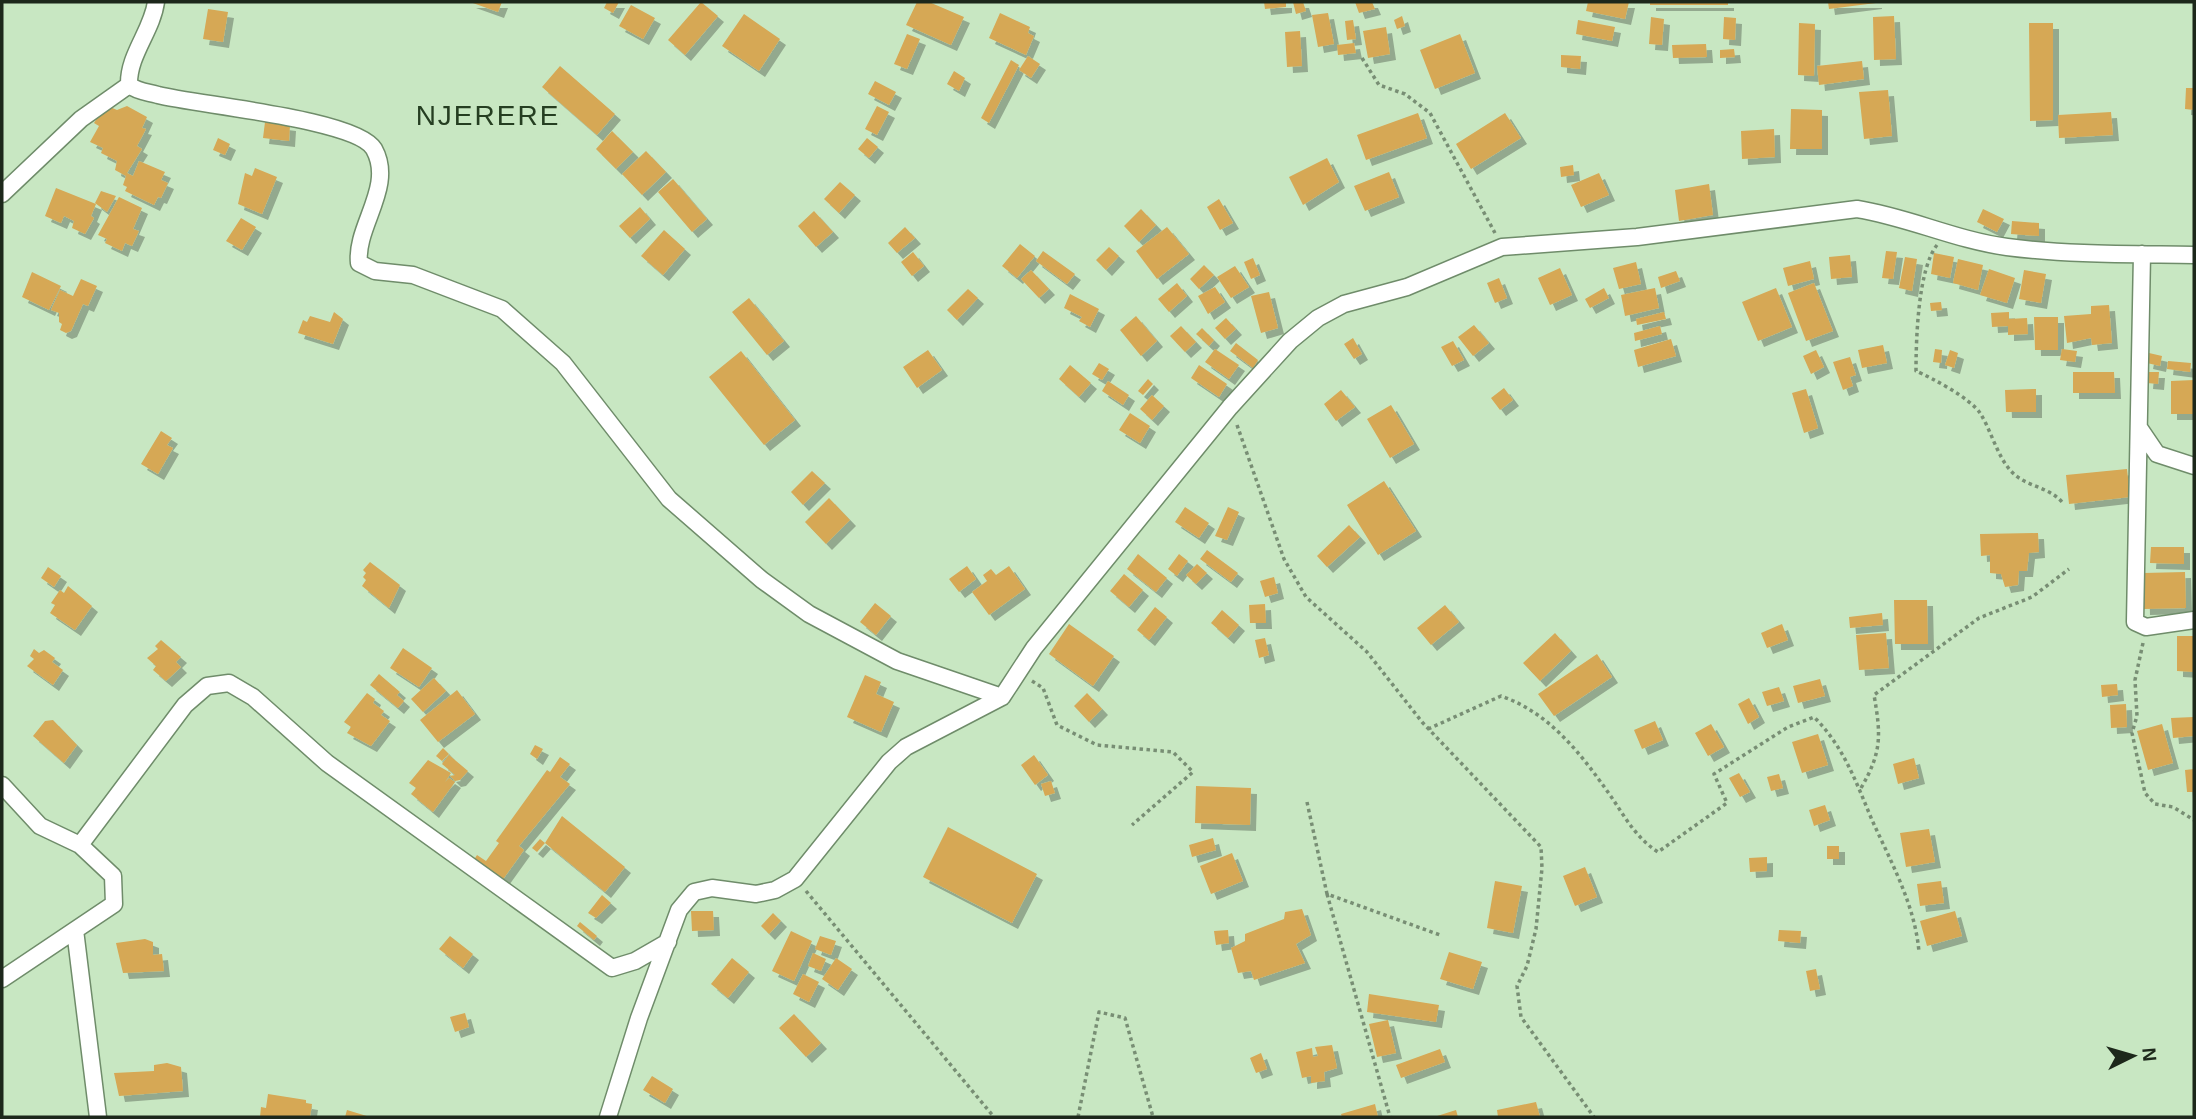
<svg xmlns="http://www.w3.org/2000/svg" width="2196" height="1119" font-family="Helvetica,sans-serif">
  <defs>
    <filter id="shadow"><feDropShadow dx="6" dy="6" stdDeviation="0" flood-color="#0004"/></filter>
  </defs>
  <rect width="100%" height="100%" fill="#c8e7c2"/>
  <path fill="#d6a854" filter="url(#shadow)" d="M470 2H502L498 12Z
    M607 2H619L613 13 604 8Z
    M701 2 718 16 685 55 668 40Z
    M917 2H929L964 17 951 45 906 25Z
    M1264 2H1286V7L1265 9Z
    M1293 2H1303L1306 11 1296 14Z
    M1355 2H1372L1375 9 1359 13Z
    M1588 2H1629L1625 19 1586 11Z
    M1650 2H1728V5H1650Z
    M1828 2H1876V3L1829 9Z
    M631 5 655 18 643 39 619 26Z
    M208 9 228 12 223 42 203 39Z
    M1000 13 1030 27 1028 33 1034 36 1026 55 989 38Z
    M1328 13 1334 44 1318 47 1312 15Z
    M744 14 780 39 759 71 722 46Z
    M1402 16 1405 26 1397 29 1394 20Z
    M1894 16 1896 59 1874 60 1873 17Z
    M1651 17 1664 19 1662 45 1649 44Z
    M1724 17 1736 18 1735 40 1723 39Z
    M1353 20 1356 39 1347 40 1345 21Z
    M1578 20 1615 27 1612 41 1576 34Z
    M1799 23 1815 24 1814 76 1798 75Z
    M2029 23H2053V120L2030 121Z
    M1386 27 1390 54 1368 58 1363 31Z
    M1300 31 1302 66 1287 67 1285 32Z
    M907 34 920 39 907 69 894 64Z
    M1460 34 1475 73 1435 89 1420 50Z
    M1354 43 1356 53 1338 55 1337 45Z
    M1706 44 1707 57 1673 58 1672 45Z
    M1734 49 1735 57 1720 58V50Z
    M1561 55 1581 56 1580 69 1561 67Z
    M1028 56 1040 64 1031 78 1019 70Z
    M1011 60 1019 65 989 123 981 118Z
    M1862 61 1864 79 1819 85 1817 66Z
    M560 66 615 114 597 135 542 87Z
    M954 71 965 78 959 91 947 84Z
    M875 81 896 92 889 105 868 94Z
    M2186 88H2194V110L2185 109Z
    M1888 90 1892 136 1864 139 1859 92Z
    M127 106 147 117 142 128 146 129 137 146 142 149 127 173 133 176 139 161 165 172 161 180 168 183 161 198 158 197 154 205 125 191 127 187 123 185 126 176 115 170 117 161 101 153 103 148 90 142 99 126 94 123 100 113 110 107 117 110Z
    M877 106 889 112 877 135 865 129Z
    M1791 109 1822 110V149H1790Z
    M2111 112 2113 135 2059 138 2058 115Z
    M1418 113 1427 138 1366 160 1357 135Z
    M1505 113 1521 138 1471 169 1456 144Z
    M265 122 290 125 289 141 263 138Z
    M1774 129 1775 157 1742 159 1741 131Z
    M612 131 633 152 616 169 596 149Z
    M218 138 230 144 225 155 213 150Z
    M867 138 878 147 869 158 858 149Z
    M646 151 666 172 642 195 622 174Z
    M1327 158 1339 182 1303 205 1289 177Z
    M1573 165 1574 175 1561 177 1560 167Z
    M255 168 277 177 262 214 238 204 245 173 252 176Z
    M1389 172 1399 197 1365 211 1354 186Z
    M1599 173 1609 195 1581 207 1571 185Z
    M673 179 707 219 692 232 658 192Z
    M840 182 855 195 839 213 824 199Z
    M1709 184 1713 215 1679 221 1675 190Z
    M56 188 96 204 91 216 94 218 85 234 72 228 74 221 64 216 61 223 45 216Z
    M101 191 116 196 107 212 95 203Z
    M119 197 142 208 133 229 139 231 132 246 125 243 122 251 105 243 107 239 98 235Z
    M1219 199 1233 223 1220 230 1207 207Z
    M640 207 650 219 630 238 619 226Z
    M1141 209 1156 225 1139 242 1124 226Z
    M1983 209 2004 219 1997 232 1977 222Z
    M814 211 833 232 816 247 798 226Z
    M241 218 256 227 242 250 226 241Z
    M2012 221 2039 223V236L2011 234Z
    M905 227 915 238 897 253 888 243Z
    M1167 227 1189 254 1157 279 1136 251Z
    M664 230 685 249 663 275 641 256Z
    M1020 244 1035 256 1017 278 1002 266Z
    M1109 247 1119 256 1106 270 1096 260Z
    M1043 251 1075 274 1067 284 1036 261Z
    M1886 251 1897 252 1893 279 1882 278Z
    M913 252 924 266 912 276 901 262Z
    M1934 253 1954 257 1950 278 1931 274Z
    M1850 255 1852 277 1831 279 1829 257Z
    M1905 257 1917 259 1912 291 1899 288Z
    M1253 258 1260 275 1251 279 1244 262Z
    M1958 259 1983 265 1978 290 1953 283Z
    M1810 261 1814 279 1788 286 1783 268Z
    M1636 262 1641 284 1619 289 1613 268Z
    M1204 265 1214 275 1199 289 1190 279Z
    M1235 266 1249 287 1231 298 1217 277Z
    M1560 268 1572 295 1550 305 1538 278Z
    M1989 269 2015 278 2007 303 1980 295Z
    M1031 270 1049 289 1039 298 1021 279Z
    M2024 270 2046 274 2041 303 2019 299Z
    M1676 271 1680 281 1661 288 1658 277Z
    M32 272 61 286 49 310 22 297Z
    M1499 278 1507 298 1495 303 1487 283Z
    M81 279 97 286 88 306 83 304 71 331 66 333 60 330 62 324 59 322V313L51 310 60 290 73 296Z
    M1177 283 1187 296 1169 312 1158 299Z
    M1814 283 1833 331 1806 341 1788 293Z
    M1215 287 1225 302 1208 314 1198 296Z
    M1604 288 1609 298 1590 308 1585 299Z
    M1655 288 1659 308 1625 316 1621 295Z
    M1776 288 1792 327 1758 341 1742 302Z
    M968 289 978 298 957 320 947 310Z
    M1269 292 1278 328 1261 333 1251 296Z
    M1070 294 1099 309 1090 327 1079 321 1082 317 1064 308Z
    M749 298 784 341 767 355 732 312Z
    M1941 302 1942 310 1931 311 1930 303Z
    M2109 305 2112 343 2092 345 2091 338 2067 343 2064 316 2091 314V306Z
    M334 312 343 319 333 344 298 333 303 320 307 322 310 316 330 322Z
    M1664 312 1666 319 1637 325 1636 319Z
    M2009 312V319L2027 318 2028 334 2008 335V326L1992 327 1991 313Z
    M1136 316 1157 341 1141 356 1120 330Z
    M2034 317H2058V350H2035Z
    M1226 318 1236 329 1225 339 1215 328Z
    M1474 325 1489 343 1473 356 1458 337Z
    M1181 326 1196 342 1185 352 1170 336Z
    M1660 326 1662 334 1635 341 1634 333Z
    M1202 328 1214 340 1209 346 1196 334Z
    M1353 338 1362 354 1354 359 1344 344Z
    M1671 339 1676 356 1638 367 1634 350Z
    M1453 341 1464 360 1452 366 1441 347Z
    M1236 343 1258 360 1253 368 1230 351Z
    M1883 345 1887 363 1862 368 1858 350Z
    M1215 349 1239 365 1229 379 1205 362Z
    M1935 349 1942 350 1941 363 1933 362Z
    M2062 349 2077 351 2075 362 2060 360Z
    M928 350 942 370 917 388 903 367Z
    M1816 350 1824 367 1811 374 1803 356Z
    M1950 350 1958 353 1954 368 1945 365Z
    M741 351 795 420 764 445 709 377Z
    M2149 353 2162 356 2160 366 2147 363Z
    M1850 357 1856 375 1850 377 1853 386 1843 390 1833 362Z
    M2168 361 2191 363 2190 372 2167 369Z
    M1099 363 1109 369 1102 380 1092 374Z
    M1070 365 1091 383 1079 397 1059 379Z
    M1199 365 1227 384 1219 397 1191 378Z
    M2073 372H2114L2115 393H2073Z
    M2148 372H2159L2158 384 2147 383Z
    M1148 379 1153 384 1143 395 1138 391Z
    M2194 380V414H2171V381Z
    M1108 381 1129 395 1123 405 1102 391Z
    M1504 388 1513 400 1500 410 1491 398Z
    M1806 389 1818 428 1804 433 1792 393Z
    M2036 389V412H2006L2005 390Z
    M1341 390 1355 407 1336 421 1324 404Z
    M1152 395 1164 406 1152 420 1140 409Z
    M1391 405 1414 444 1390 458 1367 419Z
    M1130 413 1150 426 1140 443 1119 430Z
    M161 431 172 438 167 445 173 448 158 474 141 464Z
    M2127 469 2130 497 2069 504 2066 475Z
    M812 471 825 483 803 505 791 492Z
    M1384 481 1416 531 1378 555 1347 505Z
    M829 498 850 520 826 544 805 522Z
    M1185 507 1209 523 1199 538 1175 522Z
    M1228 507 1239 512 1227 540 1215 536Z
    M1349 525 1360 537 1327 567 1317 556Z
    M2038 533 2039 552 2029 553 2027 571H2019L2018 585 2005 587 2001 574 1990 573V555L1981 556 1980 534Z
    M2151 547H2184V564L2150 563Z
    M1207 550 1238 573 1231 582 1200 559Z
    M1138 554 1167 578 1156 592 1127 569Z
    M1179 554 1188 561 1177 576 1168 569Z
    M370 562 400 585 389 608 362 586 366 580 363 577 366 573 363 570Z
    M1197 564 1207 573 1196 584 1186 575Z
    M967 566 976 579 959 592 949 579Z
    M1009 566 1025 589 989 615 972 592 987 581 983 575 991 569 996 575Z
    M48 567 61 576 54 587 41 578Z
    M2185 572 2186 608 2144 609 2143 573Z
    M1124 574 1143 590 1129 607 1110 591Z
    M1274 577 1278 593 1265 597 1260 581Z
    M68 586 92 606 75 630 50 613 55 605 51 603 60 590 64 593Z
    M1894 600H1927L1928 644H1895Z
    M875 603 891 616 876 635 860 622Z
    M1265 604 1266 623H1250L1249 605Z
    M1445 605 1459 622 1431 645 1417 628Z
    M1155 607 1167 617 1149 640 1137 630Z
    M1222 610 1239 625 1228 638 1211 623Z
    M1882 613 1883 625 1850 628 1849 617Z
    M1069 624 1114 656 1093 686 1049 654Z
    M1782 624 1788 640 1767 648 1761 633Z
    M1555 633 1571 651 1540 681 1523 663Z
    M1886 633 1889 668 1859 670 1856 635Z
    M2177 636H2194V672L2177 671Z
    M1265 638 1269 655 1259 658 1255 640Z
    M161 640 181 657 176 662 181 667 166 681 153 670 156 666 147 658 158 649 155 646Z
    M403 648 432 668 419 687 390 668Z
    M34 649 39 653 44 650 55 658 52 662 63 670 53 685 27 666 34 659 30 656Z
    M1597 654 1612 677 1554 716 1538 694Z
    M379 674 400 692 397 695 404 701 398 708 370 685Z
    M865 675 881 682 876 694 894 702 881 732 847 717Z
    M434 678 446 691 423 712 411 699Z
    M1820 679 1825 696 1798 703 1793 686Z
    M2117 684 2118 695 2102 697 2101 685Z
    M1779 687 1784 701 1767 706 1762 692Z
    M457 690 475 714 438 742 420 720Z
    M367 693 375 699 373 703 384 711 381 715 390 721 371 746 347 733 351 727 344 722Z
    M1087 693 1102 709 1089 722 1074 706Z
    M1749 698 1759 717 1748 724 1738 704Z
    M2126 704 2127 727 2111 728 2110 705Z
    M2194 717V736L2173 738 2171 718Z
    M53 720 77 745 64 763 33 736 45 721Z
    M1655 721 1663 740 1642 749 1634 730Z
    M1711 724 1724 747 1708 756 1695 733Z
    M2162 724 2173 763 2148 770 2137 731Z
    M1818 734 1828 765 1802 773 1792 742Z
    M535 745 543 749 537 759 530 754Z
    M443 748 449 754 442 761 436 756Z
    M449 755 468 771 460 780 455 781 450 776 455 775 442 764Z
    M1034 755 1048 775 1035 785 1021 765Z
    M560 757 570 764 560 777 570 784 519 846 524 850 501 882 472 863 477 855 486 861 499 843 496 841 547 770 550 772Z
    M1914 758 1919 778 1898 784 1893 764Z
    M428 760 451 773 445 782 449 778 455 782 433 812 411 794 416 788 409 783Z
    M2194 769V792H2187L2185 770Z
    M1739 773 1750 792 1740 797 1729 778Z
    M1779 774 1783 788 1771 791 1767 777Z
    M1051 781 1055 793 1045 796 1041 784Z
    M1196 786 1251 788 1250 825 1195 823Z
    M1825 805 1830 820 1814 826 1809 810Z
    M562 816 625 867 605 892 545 843Z
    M948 827 1037 874 1012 923 923 877Z
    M1929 829 1935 862 1906 867 1900 833Z
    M1213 838 1216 850 1192 857 1189 845Z
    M540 839 545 843 537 852 532 848Z
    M1827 846H1839V859H1827Z
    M1232 853 1243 881 1211 894 1200 866Z
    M1767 857V871L1750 872 1749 858Z
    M1585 867 1597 897 1575 906 1563 876Z
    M1495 881 1522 886 1513 933 1487 928Z
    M1941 881 1944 903 1920 906 1917 884Z
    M602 895 611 903 596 918 588 913Z
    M1302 909 1311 935 1296 944 1305 963 1254 980 1251 971 1238 973 1231 948 1245 941V934L1284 919 1285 912Z
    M691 911H713L714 930 692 931Z
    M1955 911 1962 936 1927 946 1920 921Z
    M773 913 781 921 769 934 761 926Z
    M580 922 597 936 594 940 577 926Z
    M1228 930 1229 943 1216 945 1214 931Z
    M1779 930 1801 931 1800 943 1778 941Z
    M791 931 812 941 794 981 772 971Z
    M450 936 473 954 463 968 439 949Z
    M820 936 836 941 831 955 815 949Z
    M145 939 153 942V955L162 954 164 971 123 973 116 943Z
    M1449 952 1482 962 1473 989 1440 979Z
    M813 953 826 959 821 971 808 966Z
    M732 958 749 972 728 998 711 984Z
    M836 958 852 969 838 990 822 979Z
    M1816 969 1820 989 1810 991 1806 971Z
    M803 974 819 982 809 1002 793 994Z
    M1369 994 1439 1005 1436 1022 1367 1012Z
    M465 1013 469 1027 455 1032 450 1017Z
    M794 1014 821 1043 806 1057 779 1028Z
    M1388 1020 1396 1053 1377 1057 1369 1024Z
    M1332 1045 1337 1068 1324 1072 1325 1081 1311 1083V1076L1302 1078 1296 1052 1312 1048 1313 1057 1318 1056 1315 1047Z
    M1440 1049 1445 1062 1401 1078 1396 1065Z
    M1261 1053 1267 1069 1256 1073 1250 1058Z
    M167 1063 181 1067 183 1091 119 1096 114 1073 154 1071V1065Z
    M652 1076 673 1089 665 1103 643 1090Z
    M268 1094 306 1100V1103L312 1104 310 1117H260L261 1107 266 1108Z
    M1536 1102 1540 1117H1498L1497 1110Z
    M1375 1104 1378 1117H1342L1341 1114Z
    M347 1110 370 1117H345Z
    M1456 1110 1458 1117H1434Z"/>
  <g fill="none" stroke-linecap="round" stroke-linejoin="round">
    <g stroke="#6f8c6a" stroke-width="19">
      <path id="minor" d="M129 85C138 92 148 92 158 95 197 105 357 119 374 149 395 187 355 226 359 263L375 271 413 275 502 309 563 363 669 499 762 580 809 614 897 661 1002 697 1034 648 1230 407 1290 341 1318 318 1344 304 1407 287 1502 247 1637 237 1857 209C1908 217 1955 240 2007 247 2069 255 2132 254 2194 255
        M129 85C128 55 152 31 156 2
        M2 194 81 119 129 85
        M2142 254 2135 622 2146 627 2194 620
        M2140 429 2157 454 2194 466
        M2 785 40 826 80 845
        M75 930 98 1117
        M2 979 114 904 113 876 80 845 185 705 207 686 229 683 253 697 327 763 612 968 635 961 668 942
        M608 1117 639 1018 679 910 694 892 712 888 756 894 775 890 795 879 889 762 906 747 1002 697"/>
    </g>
    <path stroke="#788e74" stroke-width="3.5" stroke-dasharray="3.5 3.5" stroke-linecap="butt" d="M1362 58 1379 85 1405 94 1430 113 1495 233
      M1937 245C1918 269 1916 339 1916 371 1932 378 1970 398 1980 413 1991 430 1997 456 2011 471 2025 487 2048 486 2062 502
      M1237 425 1284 559 1306 597 1367 652 1422 722 1541 847 1542 868 1536 929 1527 966 1517 986 1521 1017 1594 1117
      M2143 643 2135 680 2137 716 2132 733 2145 793 2155 804 2173 807 2194 820
      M1032 681 1043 688 1057 725 1097 745 1173 752 1193 772 1132 825
      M1428 729 1501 696C1550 713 1581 754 1610 795 1625 817 1636 838 1658 852L1727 803 1714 774 1788 727 1814 717C1844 747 1856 782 1872 820 1891 862 1915 905 1919 952
      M1861 788C1882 752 1881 735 1874 695L1979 618 2032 597 2069 569
      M1307 802 1327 894 1440 935
      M806 891 994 1117
      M1327 894 1390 1117
      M1078 1117 1099 1012 1125 1018 1153 1117"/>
    <use href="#minor" stroke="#fff" stroke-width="16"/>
  </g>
  <g text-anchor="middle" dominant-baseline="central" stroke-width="7" stroke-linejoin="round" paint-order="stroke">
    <g font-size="28" letter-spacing="2" fill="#253e21" stroke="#c8e7c2">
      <text x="488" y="115">NJERERE</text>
    </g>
  </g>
  <rect width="2196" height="1119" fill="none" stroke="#1d281b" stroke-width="7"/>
  <g transform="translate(2133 1056) rotate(85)" stroke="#c8e7c2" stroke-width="5" paint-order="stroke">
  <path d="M0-5L12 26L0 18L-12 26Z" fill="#1d281b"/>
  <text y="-10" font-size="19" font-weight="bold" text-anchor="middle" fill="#1d281b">N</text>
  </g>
</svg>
